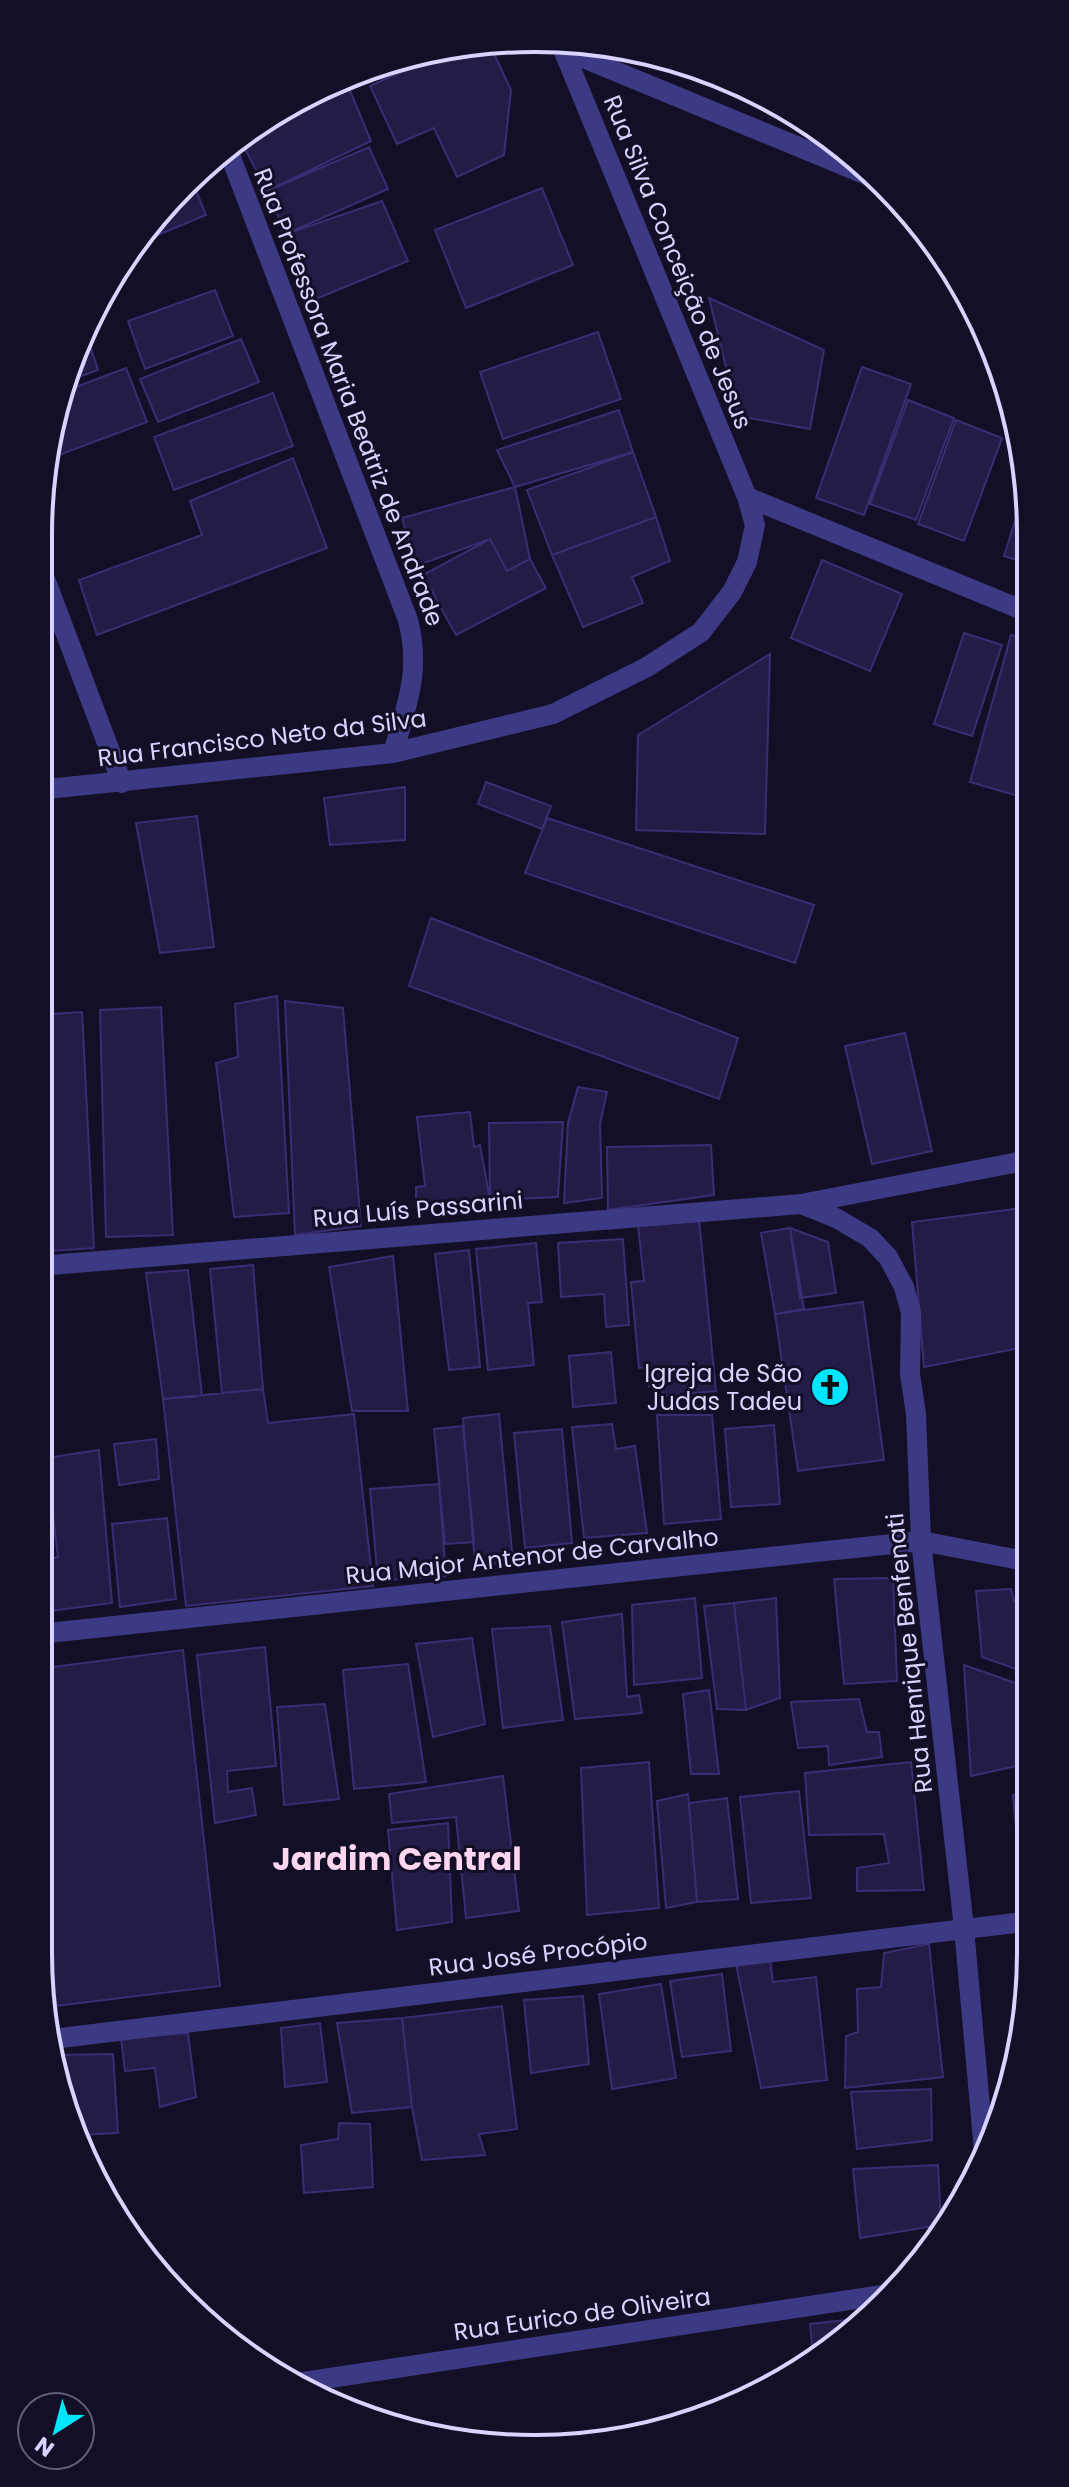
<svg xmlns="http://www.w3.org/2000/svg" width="1069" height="2487" font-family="Poppins,sans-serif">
  <rect width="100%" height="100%" fill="#130f26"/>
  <path fill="#241b47" stroke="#3b2d73" stroke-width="2" d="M489 43 511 90 504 155 457 177 434 128 397 144 370 86 431 58Z
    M676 62 695 65 725 81Z
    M346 81 371 141 267 191 243 145 315 90Z
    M369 147 388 189 286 234 267 191Z
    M193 183 206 215 141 242 162 207Z
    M542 188 573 265 466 308 435 230Z
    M382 201 408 261 309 302 286 234Z
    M215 290 233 336 145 369 128 321Z
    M709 298 824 350 810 429 738 416Z
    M598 332 621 399 503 439 480 372Z
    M87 336 98 370 63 383 65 374Z
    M241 339 259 382 158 422 140 379Z
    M862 367 911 384 864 515 816 498Z
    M126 368 147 422 51 458 62 392Z
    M273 393 293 446 174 490 154 437Z
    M908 400 954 418 916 520 870 504Z
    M619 410 633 452 515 487 497 450Z
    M956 420 1002 438 964 541 918 524Z
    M633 452 656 517 552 555 527 490Z
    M293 458 327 548 97 635 79 580 202 535 190 501Z
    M1027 483V563L1004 556Z
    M515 487 530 559 507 571 490 539 416 566 402 518Z
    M656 517 670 561 632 577 643 603 583 627 552 555Z
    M490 539 507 571 530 559 546 588 456 635 423 575Z
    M822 560 902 594 870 671 791 638Z
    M964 633 1002 645 972 736 934 724Z
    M1011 635 1027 639 1028 799 970 782Z
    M770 654 765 834 636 830 638 735Z
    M486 782 551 806 542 829 478 804Z
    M405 787V840L330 845 324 798Z
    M197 816 214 947 160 953 136 823Z
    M547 818 814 905 795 963 525 873Z
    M431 918 738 1038 719 1099 409 986Z
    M277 996 289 1213 234 1217 216 1063 238 1057 235 1004Z
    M285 1001 343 1008 361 1226 295 1235Z
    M161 1007 173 1235 106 1237 100 1010Z
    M82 1012 94 1248 50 1251 46 1169 38 1167V1015Z
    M905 1033 932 1151 872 1164 845 1046Z
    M578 1087 607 1092 600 1124 602 1198 564 1203 568 1123Z
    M470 1112 474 1147 480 1145 490 1200 416 1209V1187L425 1186 417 1117Z
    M563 1122 558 1197 490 1200 489 1123Z
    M711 1145 714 1195 608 1210 607 1147Z
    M1029 1207V1346L924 1367 912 1222Z
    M699 1219 716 1391 663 1396 662 1386 649 1387 647 1367 639 1368 631 1282 644 1281 638 1225Z
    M790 1228 804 1309 775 1314 761 1233Z
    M790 1228 828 1242 836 1293 800 1298Z
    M623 1239 629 1325 606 1327 604 1294 561 1297 558 1243Z
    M536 1243 542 1302 528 1303 534 1365 488 1370 476 1249Z
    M469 1250 480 1367 449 1370 435 1254Z
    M393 1256 408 1411H352L329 1267Z
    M253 1265 263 1389 222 1393 210 1269Z
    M188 1270 202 1396 163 1399 146 1273Z
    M863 1302 884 1460 798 1471 775 1314Z
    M611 1352 616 1403 573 1407 569 1356Z
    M263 1389 268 1423 354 1414 373 1586 186 1606 163 1399Z
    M499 1414 513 1562 475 1565 463 1418Z
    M657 1415H712L721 1519 664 1524Z
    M612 1424 616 1449 635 1446 647 1533 584 1538 572 1427Z
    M774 1425 780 1504 731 1507 725 1429Z
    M463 1426 474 1542 445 1544 434 1429Z
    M562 1429 572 1543 525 1548 514 1433Z
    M156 1439 159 1479 119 1485 114 1444Z
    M99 1450 112 1603 51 1611 42 1561 58 1557 46 1458Z
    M439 1484 446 1576 378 1581 370 1489Z
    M167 1518 176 1599 120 1607 112 1524Z
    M893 1578 897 1681 844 1684 834 1579Z
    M1011 1589 1014 1601 1030 1599V1674L982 1657 976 1591Z
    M695 1598 702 1678 634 1685 632 1605Z
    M776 1598 780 1698 746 1710 734 1603Z
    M734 1603 746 1710 717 1709 704 1606Z
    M622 1614 627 1697 639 1695 642 1713 575 1719 562 1622Z
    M550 1626 563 1720 503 1728 492 1629Z
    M472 1638 485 1724 433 1737 416 1644Z
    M265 1647 276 1766 227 1771 228 1792 252 1788 256 1815 215 1823 197 1655Z
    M183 1650 220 1986 56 2006 38 1837V1669Z
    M408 1664 426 1782 354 1789 343 1670Z
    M964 1665 1030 1688V1732H1024L1030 1763 971 1776Z
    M709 1690 719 1774H691L683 1694Z
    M859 1699 867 1732H879L882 1757 829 1765 828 1746 798 1748 791 1702Z
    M325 1704 339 1799 284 1805 277 1707Z
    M649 1762 659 1908 587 1915 581 1768Z
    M911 1762 924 1890 857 1891V1868L889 1863 884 1834 809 1835 805 1773Z
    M503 1776 519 1911 466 1918 456 1817 392 1823 389 1794Z
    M799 1791 811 1898 751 1903 740 1797Z
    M688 1794 697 1902 666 1908 657 1801Z
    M1031 1794V1885L1021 1886 1013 1795Z
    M727 1798 738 1899 697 1902 689 1803Z
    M448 1823 452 1922 397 1930 388 1830Z
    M929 1944 943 2077 845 2088 846 2036 858 2032 857 1989 881 1987 884 1953Z
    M770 1960 773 1982 816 1977 827 2080 761 2088 736 1964Z
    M722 1974 731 2051 682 2057 670 1981Z
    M661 1984 676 2078 612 2089 599 1994Z
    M583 1996 589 2064 531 2073 524 2000Z
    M502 2006 517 2129 479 2134 485 2155 422 2160 412 2107 402 2018Z
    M402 2018 412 2107 352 2113 337 2023Z
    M320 2023 327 2082 285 2087 281 2028Z
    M188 2033 196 2097 160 2107 155 2068 125 2071 121 2038Z
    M113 2054 118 2133 78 2135 65 2113 55 2055Z
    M931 2089 932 2140 857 2149 851 2092Z
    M339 2123 370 2124 373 2187 304 2193 301 2145 338 2139Z
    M938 2165 941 2225 860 2238 853 2169Z
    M855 2319 813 2356 810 2324Z"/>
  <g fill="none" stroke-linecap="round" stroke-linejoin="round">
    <path stroke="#3d3a85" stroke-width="20" d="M564 50 874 178
      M230 155 408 620C421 671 407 704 393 753
      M747 497 1027 612
      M38 560 122 783
      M38 790 393 753 553 714 647 667 701 632 732 592 747 562 755 525 747 497 562 47
      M801 1204 836 1218 870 1238 888 1257 904 1287 911 1313 910 1374 916 1414 921 1541 964 1928 984 2151
      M38 1266 801 1204 1029 1160
      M38 1634 921 1541 1030 1562
      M52 2039 1031 1921
      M290 2384 882 2295"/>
  </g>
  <defs>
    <g id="church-disc" transform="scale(2)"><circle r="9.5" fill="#00e5ff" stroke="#130f26"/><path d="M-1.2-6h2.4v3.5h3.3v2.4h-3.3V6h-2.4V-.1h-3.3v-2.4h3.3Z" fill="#111"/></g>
  </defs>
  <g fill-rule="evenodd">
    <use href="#church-disc" x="830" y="1387"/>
  </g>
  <g text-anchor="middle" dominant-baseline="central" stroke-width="6" stroke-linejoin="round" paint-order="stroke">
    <g font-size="24" fill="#d9d4ff" stroke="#130f26">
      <text transform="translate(678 262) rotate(68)">Rua Silva Conceição de Jesus</text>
      <text transform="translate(349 397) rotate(69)">Rua Professora Maria Beatriz de Andrade</text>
      <text transform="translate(262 738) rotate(-7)">Rua Francisco Neto da Silva</text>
      <text transform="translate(418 1209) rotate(-5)">Rua Luís Passarini</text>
      <text transform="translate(532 1556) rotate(-6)">Rua Major Antenor de Carvalho</text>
      <text transform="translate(909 1653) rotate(-96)">Rua Henrique Benfenati</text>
      <text transform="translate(538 1954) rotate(-7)">Rua José Procópio</text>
      <text transform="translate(582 2314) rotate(-8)">Rua Eurico de Oliveira</text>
    </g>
    <g font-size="24" fill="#d9d4ff" stroke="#130f26" text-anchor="end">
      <text x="802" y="1373">Igreja de São<tspan x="802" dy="28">Judas Tadeu</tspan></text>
    </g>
    <g font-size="32" font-weight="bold" fill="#ffd6f0" stroke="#130f26">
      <text x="397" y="1858">Jardim Central</text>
    </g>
  </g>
  <path d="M0 0H1069V2487H0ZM534 52H535A482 482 0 0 1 1017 534V1953A482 482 0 0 1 535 2435H534A482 482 0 0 1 52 1953V534A482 482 0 0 1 534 52Z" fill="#130f26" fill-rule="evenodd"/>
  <path fill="none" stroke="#d9d4ff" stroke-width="4" d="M534 52H535A482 482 0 0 1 1017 534V1953A482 482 0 0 1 535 2435H534A482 482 0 0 1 52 1953V534A482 482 0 0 1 534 52Z"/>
  <g transform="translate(56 2431) rotate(216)"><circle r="38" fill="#130f26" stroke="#625e7d" stroke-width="2"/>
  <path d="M0-6L14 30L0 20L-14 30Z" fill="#00e5ff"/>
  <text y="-12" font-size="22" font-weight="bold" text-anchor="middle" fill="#d9d4ff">N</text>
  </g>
</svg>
